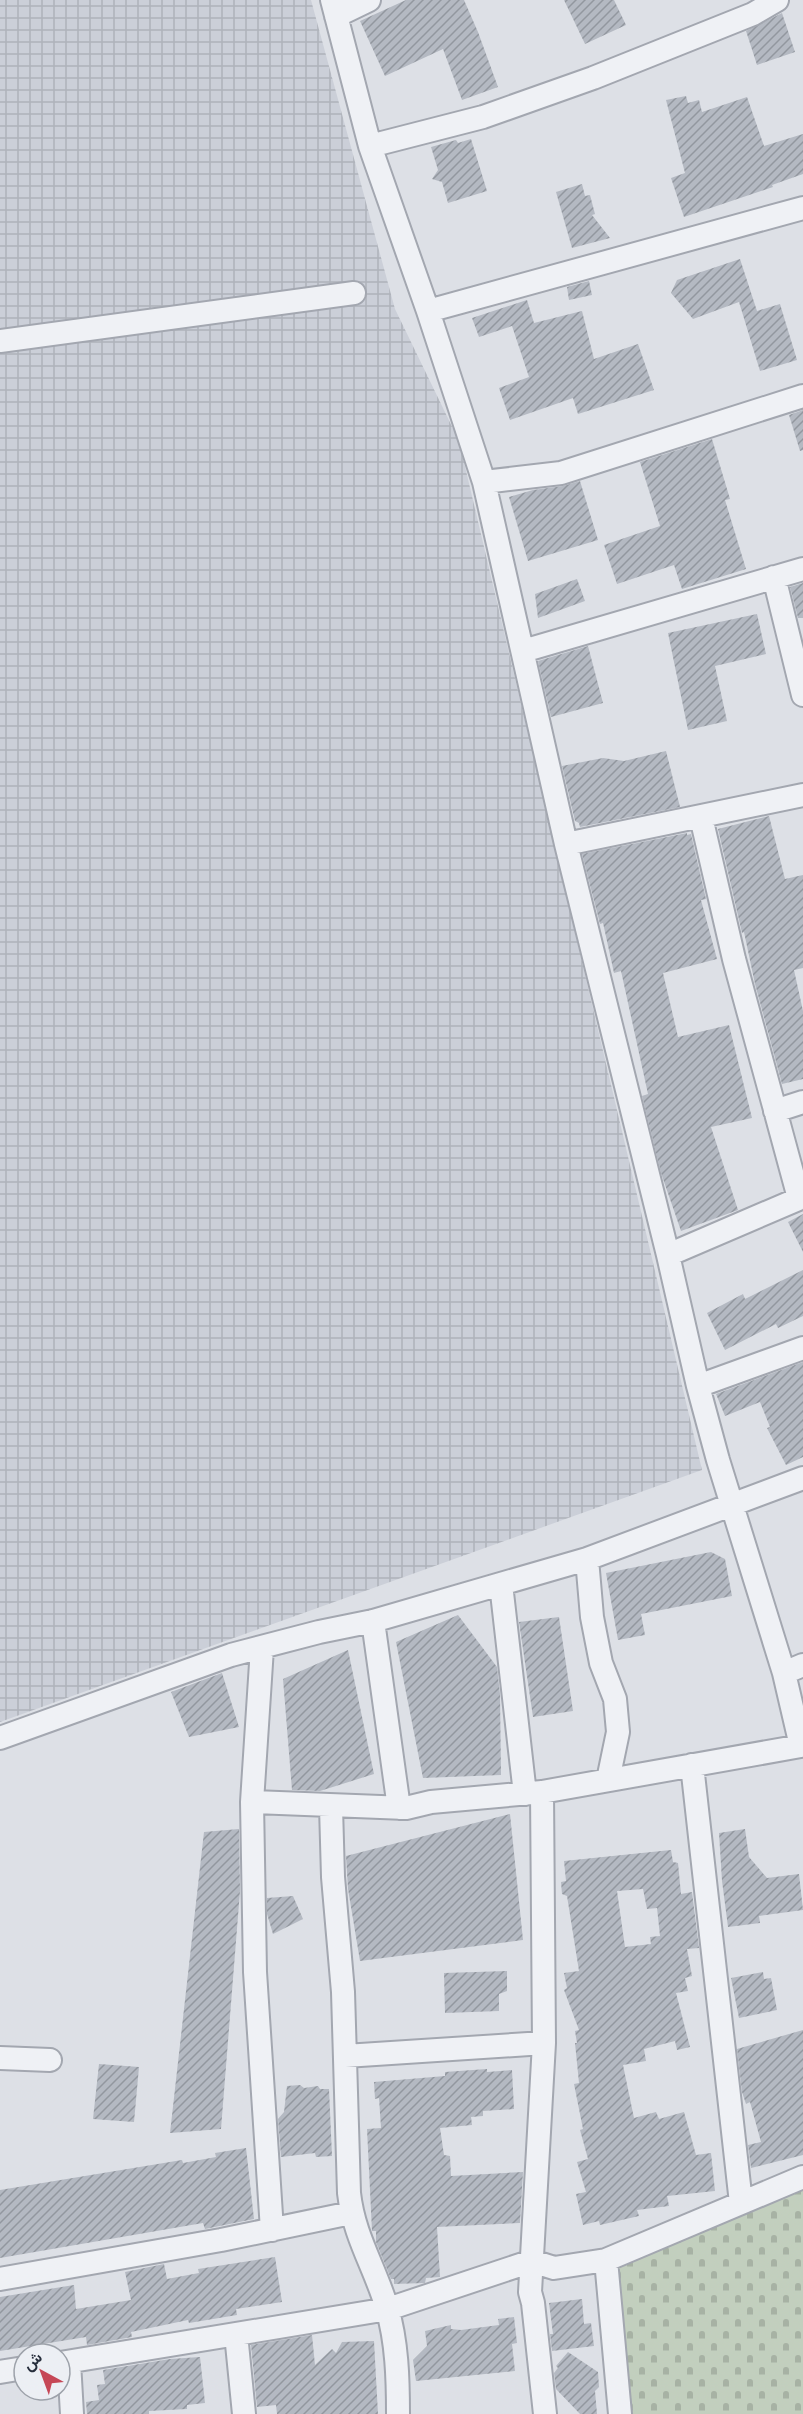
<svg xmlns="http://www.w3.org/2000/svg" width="803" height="2414" font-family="'PT Sans Narrow',Vazirmatn,sans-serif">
  <defs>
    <pattern id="industrial-grid" width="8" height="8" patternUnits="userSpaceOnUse" patternTransform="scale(1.5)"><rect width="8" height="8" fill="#cbcfd8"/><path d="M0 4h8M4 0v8" fill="none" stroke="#aeb2ba"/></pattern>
    <pattern id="cemetery-stones" width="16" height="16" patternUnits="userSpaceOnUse" patternTransform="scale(1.5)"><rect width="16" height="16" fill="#c2cfbe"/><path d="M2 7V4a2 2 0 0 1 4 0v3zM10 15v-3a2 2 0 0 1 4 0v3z" fill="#a7b2a4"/></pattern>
    <pattern id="building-hatch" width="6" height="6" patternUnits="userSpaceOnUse" patternTransform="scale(1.5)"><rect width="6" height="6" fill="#b4b9c2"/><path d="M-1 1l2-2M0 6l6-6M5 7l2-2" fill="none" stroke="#92979f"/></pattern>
  </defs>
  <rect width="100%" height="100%" fill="#dde0e6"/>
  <path fill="url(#industrial-grid)" d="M0 0H311L395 309 459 441 702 1470 0 1722Z"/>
  <path fill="url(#cemetery-stones)" d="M803 2185V2414H629L614 2263Z"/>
  <path fill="url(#building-hatch)" fill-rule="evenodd" d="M406 0H464L478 32 498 87 462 100 443 49 385 76 360 21Z
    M564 0H614L626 25 585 44Z
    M782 13 795 52 757 65 746 31Z
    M686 96 688 103 699 100 702 112 747 97 764 146 803 134V174L772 185 773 187 684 217 671 178 685 173 666 100Z
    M471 139 487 191 448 203 442 182 432 179 438 170 431 147 456 140 458 143Z
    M582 184 585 196 590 195 595 214 592 215 610 238 572 248 556 192Z
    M740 259 757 311 780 304 797 360 760 371 739 302 693 319 671 293 677 280Z
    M589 281 592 295 569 300 567 287Z
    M527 300 534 323 582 311 594 359 638 344 654 390 578 414 573 398 510 420 499 388 529 377 512 326 479 337 472 318Z
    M803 410V450L800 451 789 415Z
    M712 439 730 499 725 500 746 569 682 589 674 565 617 584 604 545 660 526 640 462Z
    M580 481 598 540 528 561 509 497 533 490 563 486Z
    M577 579 585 601 538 618 535 594Z
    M803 583V618H798L790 587Z
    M757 614 766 654 715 666 727 721 688 730 668 633Z
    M588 646 603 703 551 717 538 661Z
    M666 751 680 807 580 827 579 823 575 821 562 766 603 758 624 761Z
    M769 816 785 879 803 875V968L794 970 803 1011V1079L782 1084 755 984 744 932 742 933 718 829Z
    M687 833V835L691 834 706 899 701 900 717 959 663 973 678 1037 729 1025 752 1118 711 1127 738 1210 681 1231 661 1173 642 1096 648 1094 621 971 614 973 603 923 600 924 582 854Z
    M803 1214V1252L788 1222Z
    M803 1270V1316L778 1328 776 1324 725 1350 707 1313 743 1294 745 1299Z
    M803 1362V1457L786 1465 767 1428 770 1427 760 1402 725 1416 716 1394Z
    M711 1552 725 1559 732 1596 641 1614 645 1635 618 1640 606 1573Z
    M458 1615 497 1667 500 1694 501 1775 423 1778 396 1642Z
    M559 1617 573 1711 533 1717 519 1622Z
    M348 1650 374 1774 320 1791 292 1790 283 1679Z
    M222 1673 239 1727 189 1737 171 1692Z
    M510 1814 523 1940 360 1961 348 1889 346 1856Z
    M239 1829 240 1891 221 2129 170 2133 204 1832Z
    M745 1829 749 1857 767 1878 799 1874 803 1910 759 1916 760 1923 728 1927 722 1881 719 1833Z
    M671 1850 673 1862 678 1863 681 1894 692 1892 699 1948 687 1949 692 1976 685 1978 688 1991 676 1993 690 2047 677 2050 675 2041 644 2049 646 2061 623 2065 634 2118 656 2112 659 2119 684 2112 696 2155 711 2153 715 2191 667 2196 669 2206 637 2210 639 2216 600 2225 599 2221 583 2225 576 2194 586 2192 577 2162 588 2159 580 2130 583 2129 574 2084 579 2083 575 2043H577L575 2031 579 2030 564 1990 567 1988 564 1973 579 1971 567 1896 562 1894 561 1882 566 1881 564 1861ZM643 1889 647 1909 657 1908 660 1936 650 1937 651 1944 625 1947 617 1891Z
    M293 1896 303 1919 273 1934 267 1914V1898Z
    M507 1971V1991L499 1994V2011L445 2013 444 1973Z
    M763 1972 764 1979 771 1978 777 2010 739 2018 731 1978Z
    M803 2030V2155L751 2168 748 2145 761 2142 750 2102 746 2104 742 2092 737 2049Z
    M99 2064 139 2067 134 2122 93 2119Z
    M487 2069V2072L512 2070 514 2109 483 2111V2116L471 2117 472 2125 440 2128 444 2155 450 2156 451 2176 523 2172 520 2223 437 2227 440 2277 426 2278 425 2283 394 2284V2279H391L376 2242V2231H372L367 2129 381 2128 379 2098 375 2099 374 2082 445 2076V2072Z
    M300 2085 304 2088 318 2086 320 2089H329L332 2156 316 2157 315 2153 281 2157 278 2119 284 2112 287 2086Z
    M246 2148 254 2219 205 2229 203 2223 0 2258V2190L182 2160 183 2163 216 2157 215 2153Z
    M275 2257 282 2302 236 2309 237 2315 189 2323 188 2320 131 2332 132 2337 87 2345 86 2337 0 2351V2297L74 2285 76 2309 131 2300 125 2272 164 2264 167 2279 199 2273 198 2269Z
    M582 2299 584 2324 591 2323 594 2346 552 2351 550 2334H553L549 2303Z
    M514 2317 517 2343 512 2344 515 2371 416 2381 413 2360 427 2346 425 2331 451 2325V2329L461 2330 499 2325 498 2319Z
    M312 2335 315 2365 332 2349 336 2353 342 2342 374 2341 378 2414H277L276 2405 257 2407 251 2345Z
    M568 2352 598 2372 599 2387 595 2391 597 2414H580L556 2389 554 2373 558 2368 556 2366Z
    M200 2357 205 2403 187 2405V2409L149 2411V2414H87L86 2402 99 2400 97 2385 105 2384 103 2370 170 2359Z"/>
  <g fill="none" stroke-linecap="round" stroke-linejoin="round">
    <g stroke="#a3a7b0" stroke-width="26">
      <path id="minor" d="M336 16 369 0
        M370 146 483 117 593 78 753 14 777 0
        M428 311 803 208
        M0 341 354 293
        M484 482 561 473 803 396
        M774 577 803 695
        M523 651 803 569
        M701 817 734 959 799 1198
        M566 844 803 795
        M775 1111 803 1102
        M668 1255 803 1197
        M698 1386 803 1348
        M587 1559 592 1617 601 1663 615 1699 618 1732 608 1780
        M501 1584 525 1794
        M373 1621 399 1808
        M262 1648 252 1802 255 1972 272 2230
        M784 1673 803 1665
        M0 1738 231 1655 319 1632 373 1621 587 1559 803 1478
        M692 1765 741 2203
        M542 1792 544 2043 530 2292 533 2303 545 2414
        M252 1802 406 1808 431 1802 542 1792 801 1746 784 1673 718 1460 698 1386 668 1255 566 844 484 482 428 311 370 146 332 0
        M331 1807 333 1877 343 1992 349 2193C354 2237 375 2267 387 2308 397 2342 398 2379 398 2414
        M345 2056 544 2043
        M0 2058 50 2060
        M606 2260 620 2414
        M0 2279 221 2240 351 2213
        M236 2334 244 2414
        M69 2362 72 2414
        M60 2363 388 2309 532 2261 554 2268 606 2260 803 2177
        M0 2372 24 2368"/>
    </g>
    <use href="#minor" stroke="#eff1f5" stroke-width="22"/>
  </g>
  <g transform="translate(42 2372) rotate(319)"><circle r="28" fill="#eceff4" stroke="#9da2aa" stroke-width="1.5"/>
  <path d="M0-4.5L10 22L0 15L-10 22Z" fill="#c64756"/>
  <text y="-9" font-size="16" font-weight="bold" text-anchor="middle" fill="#272e3c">ش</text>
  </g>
</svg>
